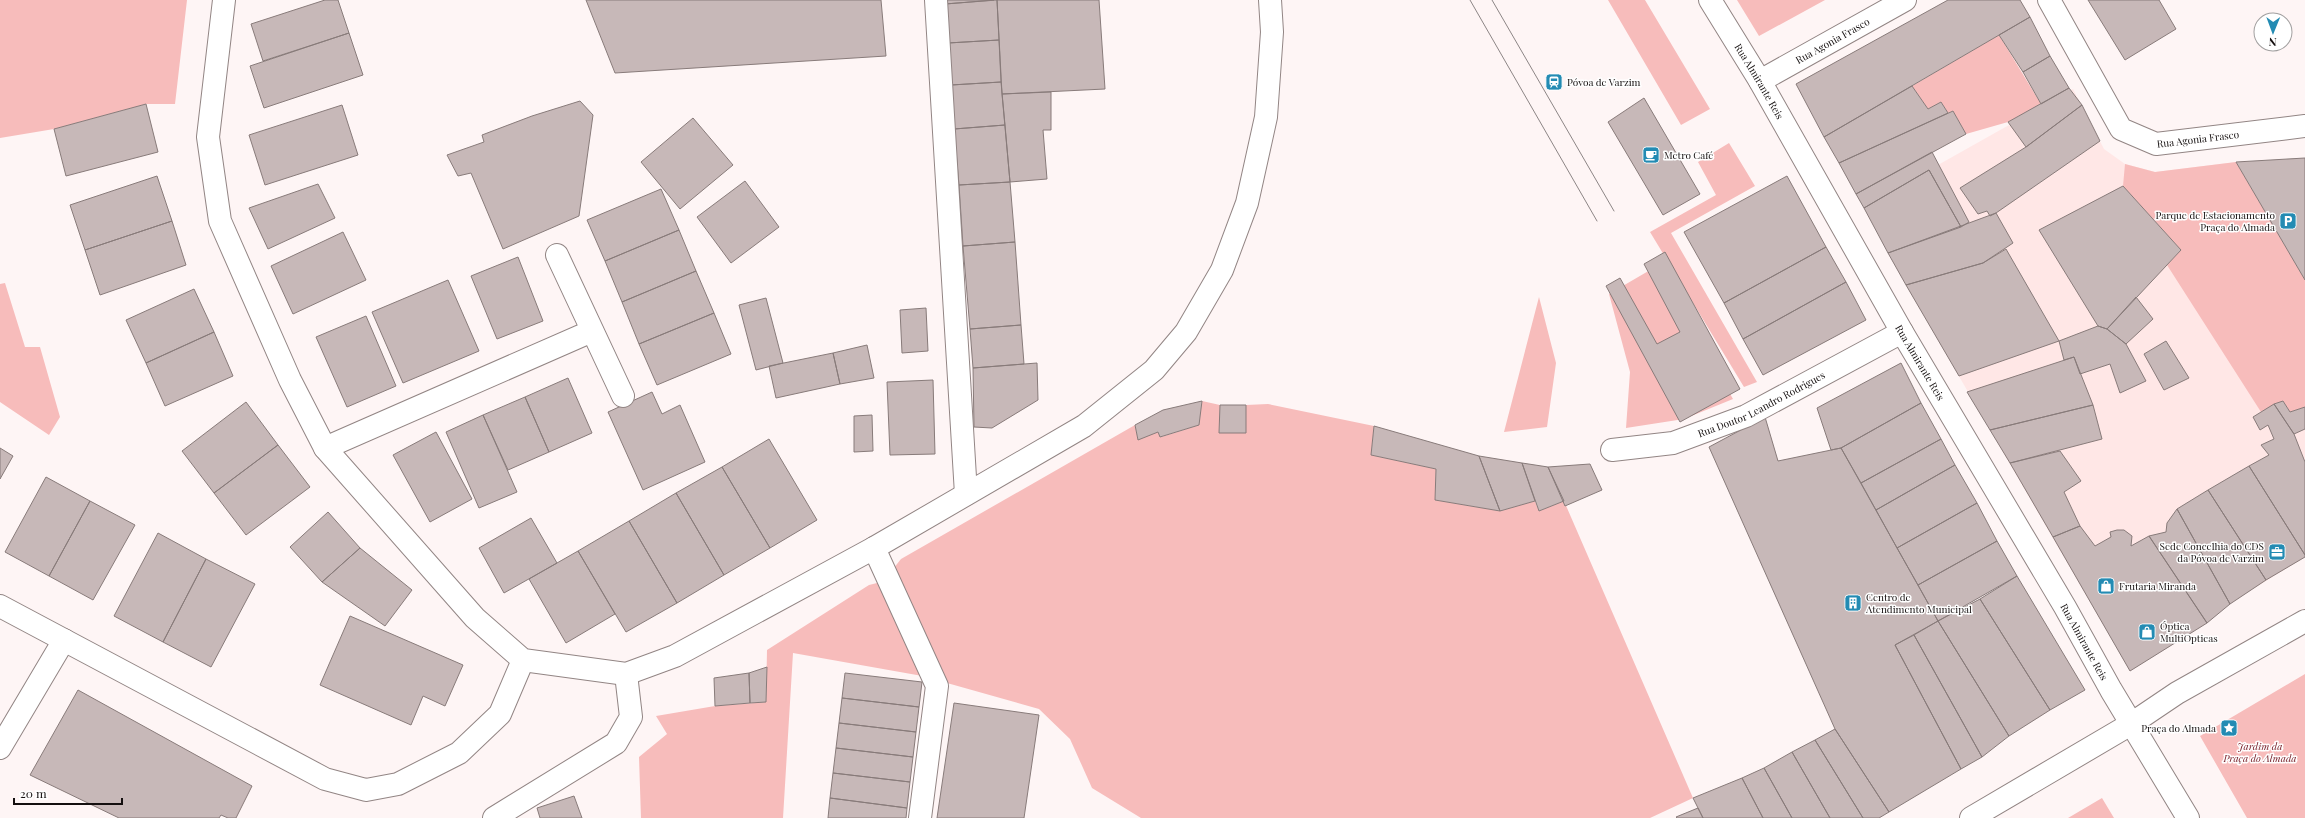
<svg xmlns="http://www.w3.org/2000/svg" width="2305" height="818" font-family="'Playfair Display',serif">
  <rect width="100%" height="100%" fill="#fef5f5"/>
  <path fill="#ffe7e6" d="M2073 89 2104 149 2125 164 2155 172 2236 162 2305 280V557L2230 603 2207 623 2130 671 1906 285 1929 170Z"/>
  <path fill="#f7bcbb" d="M0 0H187L175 104H146L54 129 0 138Z
    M1608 0H1645L1710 109 1681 125Z
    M1737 0H1825L1759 36Z
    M1999 35 2041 104 2008 122 1966 134 1953 111 1948 113 1941 102 1928 109 1912 86Z
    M1729 143 1755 186 1671 233 1757 382 1744 387 1650 232 1716 195 1698 162Z
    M2236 162 2305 280V407L2290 412 2283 401 2261 412 2167 265 2181 250 2123 186 2125 164 2155 172Z
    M1657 266 1733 399 1684 419 1626 428 1630 372 1609 294Z
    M5 283 25 347H40L60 417 49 435 0 402V284Z
    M1539 297 1556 363 1547 427 1504 432Z
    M1202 401 1220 405 1219 433H1245L1246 405 1268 404 1374 426 1371 455 1436 469 1435 500 1500 511 1535 501 1539 511 1564 501 1693 798 1650 818H1141L1092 788 1070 739 1039 709 947 683 893 569 901 559 1135 425 1138 439 1158 432 1161 437 1199 425Z
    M877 583 884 588 928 677 793 653 783 818H641L639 757 667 734 656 716 715 706 766 702 767 650 869 585Z
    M2305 674V818H2247L2200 736Z
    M2102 798 2114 818H2068Z"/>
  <path fill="#c7b8b8" stroke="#887b7a" d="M325 0H338L349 33 263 61 251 24Z
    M586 0H881L886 56 615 73Z
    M944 0H994L945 4Z
    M997 0H1099L1105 89 1002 94Z
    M997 0 999 40 948 43 945 4Z
    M1948 0H2020L2030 17 1824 137 1796 84Z
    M2088 0H2159L2176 29 2125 60Z
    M2030 17 2050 56 2023 72 1999 35Z
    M349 33 363 75 264 108 250 66Z
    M999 40 1001 82 951 85 948 43Z
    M2050 56 2069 88 2041 104 2023 72Z
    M1001 82 1005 125 954 129 951 85Z
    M1912 86 1928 109 1941 102 1948 113 1839 163 1824 137Z
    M2069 88 2082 105 2026 147 2008 122Z
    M1051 92V130H1043L1047 179 1010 182 1002 94Z
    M1644 98 1700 194 1663 215 1608 122Z
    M580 101 593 115 579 216 503 249 471 173 458 176 447 155 484 142 482 135 532 116Z
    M146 104 158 152 66 176 54 129Z
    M342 105 358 155 265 185 249 135Z
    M2082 105 2100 141 1996 213 1990 216 1987 211 1978 214 1960 188 2026 147Z
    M1953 111 1966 134 1856 194 1839 163Z
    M693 118 733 165 680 209 641 162Z
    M1005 125 1010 182 959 185 954 129Z
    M1932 152 1969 222 1961 227 1929 170 1864 208 1856 194Z
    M2305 158V280L2236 162Z
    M1929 170 1961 227 1888 253 1864 208Z
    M157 176 172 221 85 250 70 205Z
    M1787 176 1826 247 1724 303 1684 232Z
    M745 181 779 227 731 263 697 217Z
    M1010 182 1015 242 963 246 959 185Z
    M318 184 335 218 268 249 249 208Z
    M2123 186 2181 250 2107 329 2098 326 2039 230Z
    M661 189 679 230 605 261 587 220Z
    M1996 213 2013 243 1983 263 1906 285 1888 253Z
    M172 221 186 265 100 295 85 250Z
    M679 230 696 271 622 302 605 261Z
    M343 232 366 280 293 314 271 266Z
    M1015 242 1021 325 970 329 963 246Z
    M1826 247 1846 282 1743 339 1724 303Z
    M2006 249 2059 341 1959 376 1906 285 1983 263Z
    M1665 252 1740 389 1680 422 1606 286 1620 278 1657 344 1680 332 1644 264Z
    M518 257 543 321 497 339 471 276Z
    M696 271 714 313 639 344 622 302Z
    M448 280 479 351 403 383 372 312Z
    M1846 282 1866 320 1763 375 1743 339Z
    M194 289 214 332 146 363 126 320Z
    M2136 297 2153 319 2126 344 2107 329Z
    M766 298 783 363 756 370 739 305Z
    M926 308 928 351 902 353 900 310Z
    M714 313 731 354 657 385 639 344Z
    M366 316 396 386 347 407 316 337Z
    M1021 325 1024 364 973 368 970 329Z
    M2098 326 2107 329 2126 344 2146 381 2120 393 2110 364 2080 374 2074 357 2064 360 2059 341Z
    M214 332 233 376 165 406 146 363Z
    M2166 341 2189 378 2164 390 2144 354Z
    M867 345 874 378 840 384 833 353Z
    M833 353 840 384 776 398 769 366Z
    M2074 357 2093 405 1990 430 1967 392Z
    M1037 363 1038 400 992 428 974 427 973 368Z
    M1901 363 1921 403 1841 448 1831 450 1817 408Z
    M568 378 592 433 549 452 525 397Z
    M933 380 935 454 890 455 887 382Z
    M652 392 662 414 680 405 705 462 643 490 608 412Z
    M525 397 549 452 508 470 483 415Z
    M1202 401 1199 425 1160 437 1158 432 1138 440 1135 425 1163 410Z
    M2283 401 2290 412 2305 407V429L2294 434 2274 404Z
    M246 402 278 445 214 493 182 451Z
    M1921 403 1941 439 1861 483 1841 448Z
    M2274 404 2294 434 2305 462V555L2249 466 2269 455 2261 445 2274 439 2268 425 2260 430 2253 417Z
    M1220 405H1246V433H1219Z
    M2093 405 2102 439 2010 463 1990 430Z
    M483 415 517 492 479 508 446 432Z
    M872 415 873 451 854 452V416Z
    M1765 417 1778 461 1841 448 1938 621 1895 645 1961 769 1889 812 1835 729 1709 447Z
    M1374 426 1479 456 1500 511 1435 500 1436 469 1371 455Z
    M436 432 472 499 430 522 393 455Z
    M769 439 817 520 770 548 722 467Z
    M1941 439 1955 465 1876 510 1861 483Z
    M278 445 310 487 246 535 214 493Z
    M0 448 13 456 0 479Z
    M2060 451 2081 481 2064 492 2080 526 2053 537 2010 463Z
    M1479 456 1522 463 1535 501 1500 511Z
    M1522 463 1548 467 1564 501 1539 511Z
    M1590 464 1602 490 1565 506 1548 467Z
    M1955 465 1977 503 1897 548 1876 510Z
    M2249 466 2305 555V557L2266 580 2208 490Z
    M722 467 770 548 724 575 676 493Z
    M46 477 90 501 49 576 5 552Z
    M2208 490 2266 580 2230 604 2177 509Z
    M676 493 724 575 677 603 629 521Z
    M90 501 135 525 93 600 49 576Z
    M1977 503 1997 541 1918 585 1897 548Z
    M2177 509 2230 604 2207 623 2149 536 2166 532 2167 523Z
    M328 512 360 548 322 582 290 547Z
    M531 518 557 563 504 593 479 548Z
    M629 521 677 603 626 632 578 551Z
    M2080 526 2095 546 2111 537 2110 532 2117 530H2124L2132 536 2131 546 2149 536 2207 623 2130 671 2053 537Z
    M158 533 206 559 163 642 114 616Z
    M1997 541 2017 576 1938 621 1918 585Z
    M360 548 412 590 385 626 322 582Z
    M578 551 615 614 566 643 529 579Z
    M206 559 255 584 211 667 163 642Z
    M2017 576 2085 690 2050 710 1980 599Z
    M1980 599 2050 710 2009 736 1938 621Z
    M350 616 463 665 445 706 423 696 411 725 320 685Z
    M1938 621 2009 736 1982 757 1914 635Z
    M1914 635 1982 757 1961 769 1895 645Z
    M767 667 766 702 750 703 749 673Z
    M749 673 750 703 715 706 714 678Z
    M845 673 922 682 919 707 842 698Z
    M78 690 252 786 236 818H228L221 815 219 818H119L30 775Z
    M842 698 919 707 916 732 839 723Z
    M954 703 1039 715 1024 818H937Z
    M839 723 916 732 913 757 836 748Z
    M1835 729 1889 812 1879 818H1863L1815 740Z
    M1815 740 1863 818H1830L1792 752Z
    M836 748 913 757 910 782 833 773Z
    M1792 752 1830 818H1792L1764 768Z
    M1764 768 1792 818H1763L1742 778Z
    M833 773 910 782 907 808 830 798Z
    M1742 778 1763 818H1703L1693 798Z
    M574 796 582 818H540L537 808Z
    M830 798 907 808 906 818H828Z
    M1698 808 1703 818H1677L1676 817Z"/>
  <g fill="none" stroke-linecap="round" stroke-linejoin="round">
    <g stroke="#928584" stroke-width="24">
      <g id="pedestrian">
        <path id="s1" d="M1612 450 1673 443 1746 416 1902 332"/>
        <path d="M874 548 937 686 920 818"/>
        <path d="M494 818 616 743 631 717 626 674"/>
      </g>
    </g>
    <g stroke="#928584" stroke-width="24">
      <g id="minor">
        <path d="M224 0 208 137 220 221 290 380 325 448 475 618 523 660 626 674 675 656 874 548 1084 426 1154 370 1186 332 1222 270 1247 203 1266 117 1272 32 1270 0"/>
        <path d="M936 0 966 494"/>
        <path id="s2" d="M2049 0 2121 129 2156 144 2305 126"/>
        <path id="s3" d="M1760 81 1905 0"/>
        <path d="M557 255 623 396"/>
        <path d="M325 448 592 331"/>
        <path d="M0 606 325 779 366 790 398 784 459 753 500 714 523 660"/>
        <path d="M0 748 64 640"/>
        <path d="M1971 818 2131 724 2177 693 2305 621"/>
      </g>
    </g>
    <g stroke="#928584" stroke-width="24">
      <g id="primary">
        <path id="s4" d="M1710 0 1760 81 1902 332 2065 607 2111 690 2188 818"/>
      </g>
    </g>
    <use href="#pedestrian" stroke="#fff" stroke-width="22"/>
    <use href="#minor" stroke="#fff" stroke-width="22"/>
    <use href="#primary" stroke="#fff" stroke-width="22"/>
    <path stroke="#8c8585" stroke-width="1" d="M1470 0 1597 221
      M1492 0 1614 211"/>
  </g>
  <defs>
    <g id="station-square" transform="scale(0.9)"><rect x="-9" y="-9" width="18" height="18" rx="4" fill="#238bb3" stroke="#fff"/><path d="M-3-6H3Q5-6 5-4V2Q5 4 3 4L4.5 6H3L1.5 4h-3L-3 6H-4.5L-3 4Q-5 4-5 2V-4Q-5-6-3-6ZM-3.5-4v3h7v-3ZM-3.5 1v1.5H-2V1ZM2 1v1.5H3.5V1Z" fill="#fff"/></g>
    <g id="cafe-square" transform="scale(0.9)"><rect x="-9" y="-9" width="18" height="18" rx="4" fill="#238bb3" stroke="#fff"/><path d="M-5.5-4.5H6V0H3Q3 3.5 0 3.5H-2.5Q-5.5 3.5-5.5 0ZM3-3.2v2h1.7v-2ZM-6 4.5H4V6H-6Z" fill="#fff"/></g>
    <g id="parking-square" transform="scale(0.9)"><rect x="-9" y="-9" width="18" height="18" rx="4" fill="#238bb3" stroke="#fff"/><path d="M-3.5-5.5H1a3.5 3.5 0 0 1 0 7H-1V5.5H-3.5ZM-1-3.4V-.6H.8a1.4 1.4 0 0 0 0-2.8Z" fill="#fff"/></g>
    <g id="office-square" transform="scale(0.9)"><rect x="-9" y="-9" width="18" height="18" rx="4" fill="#238bb3" stroke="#fff"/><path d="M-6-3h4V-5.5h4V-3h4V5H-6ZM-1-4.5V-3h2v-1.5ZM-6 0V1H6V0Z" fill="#fff"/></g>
    <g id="shop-square" transform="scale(0.9)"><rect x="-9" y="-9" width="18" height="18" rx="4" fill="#238bb3" stroke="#fff"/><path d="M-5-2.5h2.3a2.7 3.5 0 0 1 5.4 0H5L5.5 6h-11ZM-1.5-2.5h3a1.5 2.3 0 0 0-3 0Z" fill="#fff"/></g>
    <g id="building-square" transform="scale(0.9)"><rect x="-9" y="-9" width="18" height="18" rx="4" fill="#238bb3" stroke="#fff"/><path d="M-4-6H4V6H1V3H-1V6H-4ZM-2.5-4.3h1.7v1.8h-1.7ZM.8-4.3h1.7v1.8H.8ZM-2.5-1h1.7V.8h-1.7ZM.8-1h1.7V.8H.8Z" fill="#fff"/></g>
    <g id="sight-square" transform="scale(0.9)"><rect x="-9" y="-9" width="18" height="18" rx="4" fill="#238bb3" stroke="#fff"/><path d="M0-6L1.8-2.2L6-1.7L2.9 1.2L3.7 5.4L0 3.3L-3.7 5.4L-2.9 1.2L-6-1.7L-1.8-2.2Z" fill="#fff"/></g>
  </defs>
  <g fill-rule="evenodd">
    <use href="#station-square" x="1554" y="82"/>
    <use href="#cafe-square" x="1651" y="155"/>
    <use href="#parking-square" x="2288" y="221"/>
    <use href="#office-square" x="2277" y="552"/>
    <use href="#shop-square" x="2106" y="586"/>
    <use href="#building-square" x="1853" y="603"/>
    <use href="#shop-square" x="2147" y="632"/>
    <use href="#sight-square" x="2229" y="728"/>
  </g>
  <g text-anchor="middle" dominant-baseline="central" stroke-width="3" stroke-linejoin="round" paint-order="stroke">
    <g font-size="10" fill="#140f0f" stroke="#fff">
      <text stroke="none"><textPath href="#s3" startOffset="83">Rua Agonia Frasco</textPath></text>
      <text stroke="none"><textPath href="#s4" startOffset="95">Rua Almirante Reis</textPath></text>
      <text stroke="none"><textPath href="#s2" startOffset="228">Rua Agonia Frasco</textPath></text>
      <text stroke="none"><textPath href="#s4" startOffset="419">Rua Almirante Reis</textPath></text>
      <text stroke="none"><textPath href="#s1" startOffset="158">Rua Doutor Leandro Rodrigues</textPath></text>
      <text stroke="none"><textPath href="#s4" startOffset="743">Rua Almirante Reis</textPath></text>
    </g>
    <g font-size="10" fill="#140f0f" stroke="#fff" text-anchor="start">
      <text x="1567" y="82">Póvoa de Varzim</text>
      <text x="1664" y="155">Metro Café</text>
      <text x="2275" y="215" text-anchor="end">Parque de Estacionamento<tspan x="2275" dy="12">Praça do Almada</tspan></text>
      <text x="2264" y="546" text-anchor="end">Sede Concelhia do CDS<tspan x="2264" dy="12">da Póvoa de Varzim</tspan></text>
      <text x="2119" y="586">Frutaria Miranda</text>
      <text x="1866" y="597">Centro de<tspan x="1866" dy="12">Atendimento Municipal</tspan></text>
      <text x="2160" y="626">Óptica<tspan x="2160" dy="12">MultiOpticas</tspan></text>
      <text x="2216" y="728" text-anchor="end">Praça do Almada</text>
    </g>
    <g font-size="10" font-style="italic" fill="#751b25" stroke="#fff">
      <text x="2260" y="746">Jardim da<tspan x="2260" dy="12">Praça do Almada</tspan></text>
    </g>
  </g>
  <g transform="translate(2273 32) rotate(181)"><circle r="19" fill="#ffffff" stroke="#a19f9f"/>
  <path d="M0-3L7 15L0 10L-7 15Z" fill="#238bb3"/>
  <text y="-6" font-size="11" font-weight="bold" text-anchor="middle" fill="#140f0f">N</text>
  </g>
  <path d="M14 798v6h108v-6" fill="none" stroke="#140f0f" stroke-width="2"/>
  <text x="20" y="798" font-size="12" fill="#140f0f" stroke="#ffffff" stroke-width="3" paint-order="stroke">20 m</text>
</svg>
